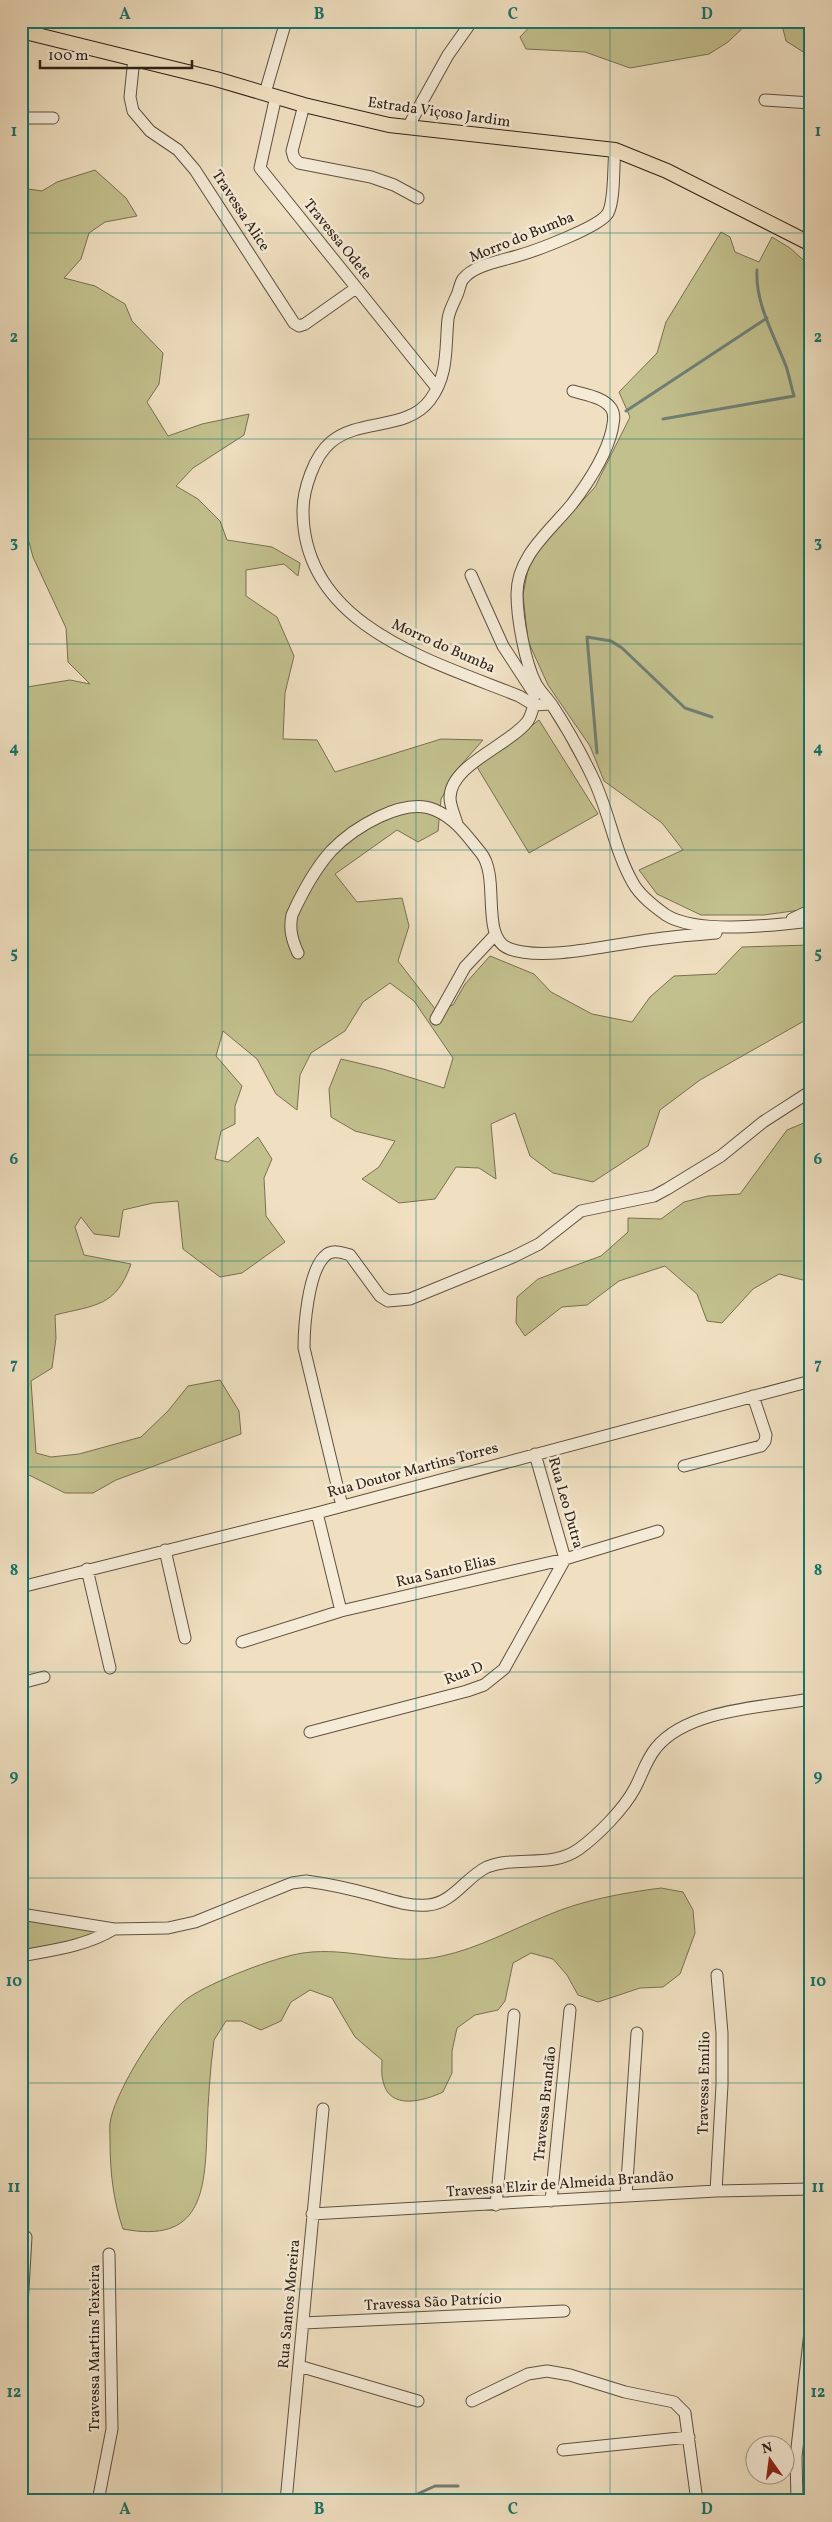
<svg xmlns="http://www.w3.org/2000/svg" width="832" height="2522" font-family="Vollkorn,serif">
  <rect width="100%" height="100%" fill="#f0e0c1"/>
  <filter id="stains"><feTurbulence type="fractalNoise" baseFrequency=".004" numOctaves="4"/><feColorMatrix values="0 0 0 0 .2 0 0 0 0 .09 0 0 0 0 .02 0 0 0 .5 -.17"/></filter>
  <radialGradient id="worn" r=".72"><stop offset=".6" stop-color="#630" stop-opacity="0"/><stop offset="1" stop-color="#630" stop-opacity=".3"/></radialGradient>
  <path fill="#c2c08d" stroke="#787052" d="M535 21H750L728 42 709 54 630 68 585 52 526 49 520 37Z
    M781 21H811V53L808 55 786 41Z
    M95 170 126 198 137 216 105 222 89 233 81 259 64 278 95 286 125 304 132 321 163 353 159 384 147 402 168 436 202 424 249 414 244 435 193 468 176 486 198 499 220 521 227 540 272 547 300 563 298 576 284 564 246 570V596L277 617 294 656 285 693 283 739 317 740 335 772 441 739 483 740 460 766 441 799 438 831 418 842 397 830 335 874 357 902 402 898 409 926 398 961 436 1010 453 1005 465 984 490 956 534 974 551 992 592 1014 632 1022 650 997 674 976 716 974 742 947 811 945V1017L700 1080 660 1110 648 1146 593 1182 553 1173 530 1156 515 1113 491 1124 496 1179 479 1168 456 1167 435 1199 399 1203 362 1179 379 1167 395 1141 355 1131 331 1117 329 1089 341 1059 383 1069 444 1088 453 1058 414 1001 390 983 363 1002 345 1031 311 1053 300 1075 297 1110 276 1094 257 1059 223 1031 216 1056 242 1086 235 1106V1124L221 1131 215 1159 228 1162 258 1137 272 1159 264 1178 266 1216 285 1242 242 1273 220 1277 183 1249 178 1201 153 1203 123 1210 119 1237 94 1234 81 1217 75 1227 84 1255 131 1264C116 1307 95 1305 55 1315L56 1338 52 1368 31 1381 36 1453 51 1457 79 1454 141 1437 168 1411 188 1386 220 1380 239 1411 241 1434 116 1480 93 1493H65L21 1471V688L70 680 90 684 68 662 66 628 33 557 24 524 21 496V188L42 191 57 182Z
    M721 232 730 237 735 252 759 262 772 237 790 248 811 267V904L800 910 764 915H701L657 894 639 870 683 850 662 823 604 781 590 746 548 685 528 641 523 595 530 558 595 487 630 417 619 392 657 353 666 322Z
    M539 720 598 814 529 853 477 767Z
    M811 1120V1282L779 1274 753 1289 722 1323 707 1321 697 1294 665 1266 619 1281 587 1305 562 1307 525 1336 516 1323 517 1297 538 1279 601 1256 628 1232V1218L661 1219 684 1202 708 1196 740 1194 787 1130Z
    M661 1888 683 1892 693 1910 695 1933 680 1974 663 1987 640 1988 598 2002 578 1995 567 1975 553 1959 531 1953 513 1963 505 2001 498 2010 475 2015 457 2028 452 2051V2073L443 2092C424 2101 389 2111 383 2081 381 2074 382 2067 382 2060L355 2037 332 1998 310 1990 291 2002 281 2021 261 2030 241 2021H226L214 2040C210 2070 208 2101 207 2131 205 2193 201 2244 123 2229 113 2200 110 2171 110 2140 110 2133 109 2124 111 2118 118 2087 162 2016 188 1998 211 1982 275 1957 303 1953 350 1946 396 1967 442 1956 479 1948 513 1929 548 1915 583 1900 623 1893 661 1888Z
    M21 1914 114 1929 21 1956Z"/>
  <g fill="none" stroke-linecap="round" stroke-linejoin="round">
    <path stroke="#6f7f76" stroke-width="3" d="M626 411 767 318
      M663 419 794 396C791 386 789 375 786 366 774 335 755 303 757 270
      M597 753 587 637 611 641 622 648 685 708 712 717
      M402 2501 435 2486H458"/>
    <g stroke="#5e5142" stroke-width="13">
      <path id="minor" d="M134 58 130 97 133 111 150 131 178 150 195 170 294 323 299 326 305 324 356 288
        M265 93 286 21
        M276 96 260 168 437 388
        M765 100 811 103
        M304 105 292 151 294 158 299 163 371 177 394 185 418 198
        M21 118H53
        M408 127 448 55 472 21
        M573 391C586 395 603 397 611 408 616 415 613 423 612 430 606 456 588 483 572 504 550 531 517 556 517 594 517 618 525 663 536 684 540 691 547 698 552 705 567 728 580 751 592 776 609 810 614 850 633 883 640 896 655 907 666 915 698 935 775 925 811 921
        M471 575 503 646 535 695
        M551 704 534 705 519 696C432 661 303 626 303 511 303 490 314 456 331 442 359 418 407 431 430 400 449 374 445 348 448 319 449 311 454 302 457 295 459 291 460 283 463 279 474 265 501 261 517 256 535 251 600 227 608 213 615 200 613 166 615 150
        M457 824C455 816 450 806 450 798 450 765 508 746 527 722 531 717 532 710 534 705
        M792 919 811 910
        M298 953C292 940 289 929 292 915 302 893 315 869 331 851 353 828 404 796 435 810 456 819 467 836 481 853 501 878 479 938 510 949 545 962 618 943 656 939 676 936 696 935 716 933V927
        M436 1019 465 967 495 935
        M684 1466 761 1446 765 1441 766 1435 753 1396
        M342 1506 304 1348C304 1327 308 1273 324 1257 331 1249 341 1252 350 1255L380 1296 388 1301 410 1299 513 1257 539 1244 581 1211 654 1196 667 1189 721 1156 763 1122 811 1091
        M317 1513 341 1611
        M165 1550 185 1638
        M87 1569 110 1668
        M21 1587 317 1513 811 1381
        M242 1642 341 1611 565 1559 658 1531
        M21 1683 44 1677
        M310 1732 467 1691 484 1685 504 1669 565 1559 535 1454
        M21 1914 114 1929 168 1928 195 1922 292 1883 306 1881C329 1884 351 1889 373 1895 390 1900 410 1907 428 1905 453 1903 466 1877 487 1867 517 1855 551 1869 579 1849 598 1835 624 1809 635 1788 642 1775 646 1760 656 1748 687 1709 765 1707 811 1699
        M21 1956C53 1950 86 1946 114 1929
        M716 2191 722 2085V2033L717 1975
        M626 2196 637 2033
        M551 2201 570 2010
        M496 2205 514 2015
        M312 2214 716 2191 811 2189
        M21 2323 26 2237
        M303 2323 564 2311
        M299 2366 418 2401
        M472 2401 528 2374 547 2371 570 2375 625 2392 674 2402 685 2413 697 2501
        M563 2450 689 2437
        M98 2501 112 2429 109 2254
        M286 2501 323 2109
        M797 2501 796 2457 811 2323"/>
    </g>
    <g stroke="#2e2118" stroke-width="16">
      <path id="major" d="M21 31 216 79 304 105 389 125 615 150 667 171 811 244"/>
    </g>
    <use href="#minor" stroke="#f5ebd7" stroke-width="11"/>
    <use href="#major" stroke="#f0e0c1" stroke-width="14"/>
  </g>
  <path fill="none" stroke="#0f766e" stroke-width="1" stroke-opacity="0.55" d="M222 21V2501M416 21V2501M610 21V2501M21 233H811M21 439H811M21 644H811M21 850H811M21 1055H811M21 1261H811M21 1467H811M21 1672H811M21 1878H811M21 2083H811M21 2289H811"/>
  <g text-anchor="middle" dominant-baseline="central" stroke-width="5" stroke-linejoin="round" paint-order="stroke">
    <g font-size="15" fill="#2e2118" stroke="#f5ebd7">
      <text transform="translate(439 113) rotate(8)">Estrada Viçoso Jardim</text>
      <text transform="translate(240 211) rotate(57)">Travessa Alice</text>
      <text transform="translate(522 238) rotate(-22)">Morro do Bumba</text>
      <text transform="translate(337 240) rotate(51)">Travessa Odete</text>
      <text transform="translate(443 647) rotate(24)">Morro do Bumba</text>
      <text transform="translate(413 1471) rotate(-15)">Rua Doutor Martins Torres</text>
      <text transform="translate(565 1503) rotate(74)">Rua Leo Dutra</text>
      <text transform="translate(446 1572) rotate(-13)">Rua Santo Elias</text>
      <text transform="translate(464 1674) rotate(-21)">Rua D</text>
      <text transform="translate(705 2083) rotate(-89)">Travessa Emílio</text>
      <text transform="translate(546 2104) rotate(-84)">Travessa Brandão</text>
      <text transform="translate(560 2185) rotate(-4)">Travessa Elzir de Almeida Brandão</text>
      <text transform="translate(433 2303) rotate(-3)">Travessa São Patrício</text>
      <text transform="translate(290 2304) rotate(-85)">Rua Santos Moreira</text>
      <text transform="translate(95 2348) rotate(-90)">Travessa Martins Teixeira</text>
    </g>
  </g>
  <rect width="832" height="2522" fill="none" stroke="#f0e0c1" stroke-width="55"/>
  <g transform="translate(770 2460) rotate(346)"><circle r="24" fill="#f5ebd7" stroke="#a59a8b"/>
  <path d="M0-4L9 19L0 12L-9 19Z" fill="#8f2418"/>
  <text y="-8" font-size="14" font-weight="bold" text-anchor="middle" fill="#2e2118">N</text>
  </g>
  <path d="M40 60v8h152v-8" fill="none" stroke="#2e2118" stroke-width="2.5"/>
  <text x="48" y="60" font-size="15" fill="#2e2118" stroke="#f5ebd7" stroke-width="4" paint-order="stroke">100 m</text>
  <rect x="28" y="28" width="776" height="2466" fill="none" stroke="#0f766e" stroke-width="2"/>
  <g font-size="16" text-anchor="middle" font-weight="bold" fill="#0f766e">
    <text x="125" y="19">A</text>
    <text x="319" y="19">B</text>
    <text x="513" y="19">C</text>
    <text x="707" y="19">D</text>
    <text x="14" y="136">1</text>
    <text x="818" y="136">1</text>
    <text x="14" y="342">2</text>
    <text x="818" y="342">2</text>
    <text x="14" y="547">3</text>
    <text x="818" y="547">3</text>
    <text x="14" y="753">4</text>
    <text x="818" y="753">4</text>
    <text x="14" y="958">5</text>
    <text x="818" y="958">5</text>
    <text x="14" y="1164">6</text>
    <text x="818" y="1164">6</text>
    <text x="14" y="1369">7</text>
    <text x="818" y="1369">7</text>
    <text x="14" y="1575">8</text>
    <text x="818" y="1575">8</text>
    <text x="14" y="1781">9</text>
    <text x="818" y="1781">9</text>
    <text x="14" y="1986">10</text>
    <text x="818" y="1986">10</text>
    <text x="14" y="2192">11</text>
    <text x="818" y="2192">11</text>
    <text x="14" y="2397">12</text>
    <text x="818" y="2397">12</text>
    <text x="125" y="2514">A</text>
    <text x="319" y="2514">B</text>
    <text x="513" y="2514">C</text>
    <text x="707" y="2514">D</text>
  </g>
  <rect width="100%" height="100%" filter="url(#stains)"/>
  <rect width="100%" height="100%" fill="url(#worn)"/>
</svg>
